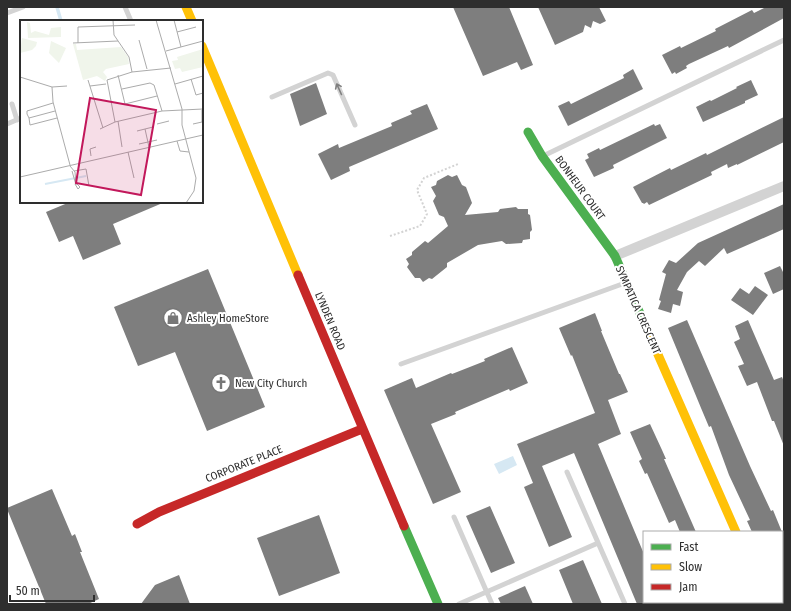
<svg xmlns="http://www.w3.org/2000/svg" width="791" height="611" font-family="'Fira Sans Condensed',sans-serif">
  <rect width="100%" height="100%" fill="#fff"/>
  <path fill="#d6e8f3" d="M513 456 517 465 499 474 494 464Z"/>
  <g fill="none" stroke-linecap="round" stroke-linejoin="round">
    <path stroke="#d6e8f3" stroke-width="3.5" d="M57 7 61 21"/>
  </g>
  <path fill="#7e7e7e" d="M453 7H509L533 65 521 70 517 62 483 76Z
    M538 7H599L606 21 600 24 593 21 591 28 585 25 583 32 555 45Z
    M766 7H784V18L729 48 728 46 689 64 686 66 687 68 676 74 675 72 672 74 662 55 680 46 681 48 716 31 715 29 752 10 754 13Z
    M633 69 643 89 568 126 558 106 569 101 571 104 624 78 623 75Z
    M751 80 758 95 745 101V103L703 122 696 107 710 100 711 101 737 88 736 87Z
    M316 83 327 114 300 126 290 94Z
    M427 104 438 129 349 167 350 171 331 180 318 154 338 144 339 148 392 126 391 123 412 114 410 111Z
    M784 117V142L737 165V164L728 168 727 164 711 172 712 175 649 205 647 202 644 204 643 203H642L633 187 670 168 671 170 706 153 707 155Z
    M654 124 655 126 660 124 667 138 613 165 614 168 594 177 585 160 589 158 587 154 599 148 600 150Z
    M448 175 452 177 457 175 462 185 466 187 472 203 465 215 498 212 500 209 516 207 518 209H528V214L530 215 532 230 530 232V239L523 240 522 243 506 244 502 241 478 245 447 263V267L432 279 429 278 423 282 420 278H415L407 267 409 264 406 259 412 255V252L425 241 428 243 448 226 444 217 439 215 433 201 436 196 431 187 436 185 437 181Z
    M70 202H165L113 224 121 244 83 260 73 236 59 242 46 212Z
    M784 204V229L727 254 724 248 705 266 699 261 687 272 677 290 683 292 680 306 673 304 671 313 658 309 661 301 659 300 666 274 662 272 669 260 676 263 698 243Z
    M780 266 784 274V289L773 294 764 273Z
    M208 269 265 407 207 431 175 352 138 366 114 307Z
    M755 286 768 295 753 315 731 300 740 288 749 294Z
    M595 313 602 331H601L619 374H620L628 392 608 400 621 434 598 444 644 554V604H637L574 453 542 466 572 537 549 547 524 487 533 483 517 444 595 413 572 355 571 356 559 328Z
    M687 320 750 466 771 511 773 510 782 532H752L747 521 750 520 729 475 711 426 709 427 701 408 668 328Z
    M748 320 774 380 782 377 784 382V446L774 421H772L757 382 747 386 738 366 744 364 734 342 740 339 735 326Z
    M512 347 528 383 510 391 509 389 455 412 456 414 431 424 461 492 433 504 384 390 412 378 416 388 451 373 452 374 485 361 484 359Z
    M650 424 662 450 666 459H664L696 532H680L675 520 669 523 647 473 645 474 639 461 642 459 630 432Z
    M52 489 72 536 75 534 82 552H80L99 599 88 604H46L7 509V508Z
    M490 506 515 563 491 573 466 516Z
    M319 515 340 573 279 596 257 538Z
    M583 560 602 604H573L559 570Z
    M179 575 190 604H141L155 585Z
    M525 586 533 604H501L498 598Z"/>
  <g fill="none" stroke-linecap="round" stroke-linejoin="round">
    <path stroke="#d3d3d3" stroke-width="2" stroke-dasharray="2 2" stroke-linecap="butt" d="M390 236 420 226 427 214 417 190 424 178 458 164"/>
    <path stroke="#d3d3d3" stroke-width="5" d="M125 7 131 21
      M7 13 23 7
      M272 97 328 73 333 75 355 125
      M12 104 17 120
      M7 124 21 118
      M543 156 784 40
      M401 364 625 283
      M567 472 625 604
      M454 517 492 604
      M459 604 598 543"/>
    <path stroke="#d3d3d3" stroke-width="10" d="M615 256 784 186
      M766 602V604"/>
    <path stroke="#4caf50" stroke-width="9" d="M528 132 542 156 615 256 645 325
      M404 526 438 604"/>
    <path stroke="#ffc107" stroke-width="9" d="M186 7 192 21
      M202 46 298 275
      M645 325 736 532"/>
    <path stroke="#c62828" stroke-width="9" d="M298 275 404 526
      M137 524 159 512 362 429"/>
  </g>
  <defs><path id="oneway-shaft" d="M-6 0H5M1.5-3L5.5 0L1.5 3" fill="none" stroke-width="1.6" stroke-linecap="round" stroke-linejoin="round"/></defs>
  <use stroke="#808080" href="#oneway-shaft" transform="translate(339 89) rotate(-114)"/>
  <defs>
    <g id="shop-ring" transform="scale(1)"><circle r="9.5" fill="#fff" stroke="#777" stroke-width="1.5"/><path d="M-5-2.5h2.3a2.7 3.5 0 0 1 5.4 0H5L5.5 6h-11ZM-1.5-2.5h3a1.5 2.3 0 0 0-3 0Z" fill="#777"/></g>
    <g id="church-ring" transform="scale(1)"><circle r="9.5" fill="#fff" stroke="#777" stroke-width="1.5"/><path d="M-1.2-6h2.4v3.5h3.3v2.4h-3.3V6h-2.4V-.1h-3.3v-2.4h3.3Z" fill="#777"/></g>
  </defs>
  <g fill-rule="evenodd">
    <use href="#shop-ring" x="173" y="318"/>
    <use href="#church-ring" x="221" y="383"/>
  </g>
  <g text-anchor="middle" dominant-baseline="central" stroke-width="4" stroke-linejoin="round" paint-order="stroke">
    <g font-size="11" fill="#2e2e2e" stroke="#fff">
      <text transform="translate(580 188) rotate(54)">BONHEUR COURT</text>
      <text transform="translate(638 310) rotate(66)">SYMPATICA CRESCENT</text>
      <text transform="translate(330 321) rotate(67)">LYNDEN ROAD</text>
      <text transform="translate(244 464) rotate(-22)">CORPORATE PLACE</text>
    </g>
    <g font-size="11" fill="#2e2e2e" stroke="#fff" text-anchor="start">
      <text x="187" y="318">Ashley HomeStore</text>
      <text x="235" y="383">New City Church</text>
    </g>
  </g>
  <g transform="translate(20 20)">
    <rect width="183" height="183" fill="#fff"/>
    <path d="M7 2 10 3 11 13 15 11 29 15 31 8 41 7V17L8 18ZM2 18 17 22 16 26 12 30 0 33ZM31 21 46 28 39 43 29 33ZM53 24H56L57 30 101 27 108 37 109 44 86 49 83 52 87 57 85 61 77 56 63 60ZM183 29V47L162 52 160 48 155 49 152 41 158 40 157 37Z" fill="#f0f5eb"/>
    <path fill="none" stroke="#d6e8f3" stroke-width="2" d="M25 164 66 156"/>
    <path fill="none" stroke="#ababab" stroke-width="1" d="M93 0 94 15 109 37 112 52M136 0 162 89V105L176 158 174 171 166 183M154 0 161 27M157 12 176 7M119 20 127 49M53 23 98 21M58 23V7L115 5M146 31 183 21M98 55 105 84 137 76M0 57 32 67 47 66M171 59 176 75 183 73M68 60 83 108M155 64 183 56M70 66 86 64M32 67 33 82 50 145M102 69 130 63 134 65 142 91M33 83 7 91V94L9 98 35 91M9 98 10 105 37 98M98 101 102 127M95 102 87 60 112 52 151 48M137 104 149 101M173 104 182 102V90M80 109 95 102 142 91 183 89M125 109 129 127M117 111 133 107M157 121 160 131 169 132M119 124 137 120M108 132 114 158M71 136 70 129 76 127M50 146 55 152 56 165 52 151M54 151 66 149 69 166M0 157 183 115M55 164 58 169 60 167 57 164"/>
    <path fill="#c2185b" fill-opacity="0.15" stroke="#c2185b" stroke-width="2" d="M70 78 136 90 121 175 56 163Z"/>
    <rect width="183" height="183" fill="none" stroke="#2e2e2e" stroke-width="2"/>
  </g>
  <rect width="791" height="611" fill="none" stroke="#2e2e2e" stroke-width="16"/>
  <rect x="643" y="531" width="140" height="72" fill="#ffffff" stroke="#ababab"/>
  <rect x="651" y="544" width="20" height="6" fill="#4caf50" stroke="#ababab"/>
  <text x="679" y="551" font-size="12" fill="#2e2e2e">Fast</text>
  <rect x="651" y="564" width="20" height="6" fill="#ffc107" stroke="#ababab"/>
  <text x="679" y="571" font-size="12" fill="#2e2e2e">Slow</text>
  <rect x="651" y="584" width="20" height="6" fill="#c62828" stroke="#ababab"/>
  <text x="679" y="591" font-size="12" fill="#2e2e2e">Jam</text>
  <path d="M10 595v6h84v-6" fill="none" stroke="#2e2e2e" stroke-width="2"/>
  <text x="16" y="595" font-size="12" fill="#2e2e2e" stroke="#ffffff" stroke-width="3" paint-order="stroke">50 m</text>
</svg>
